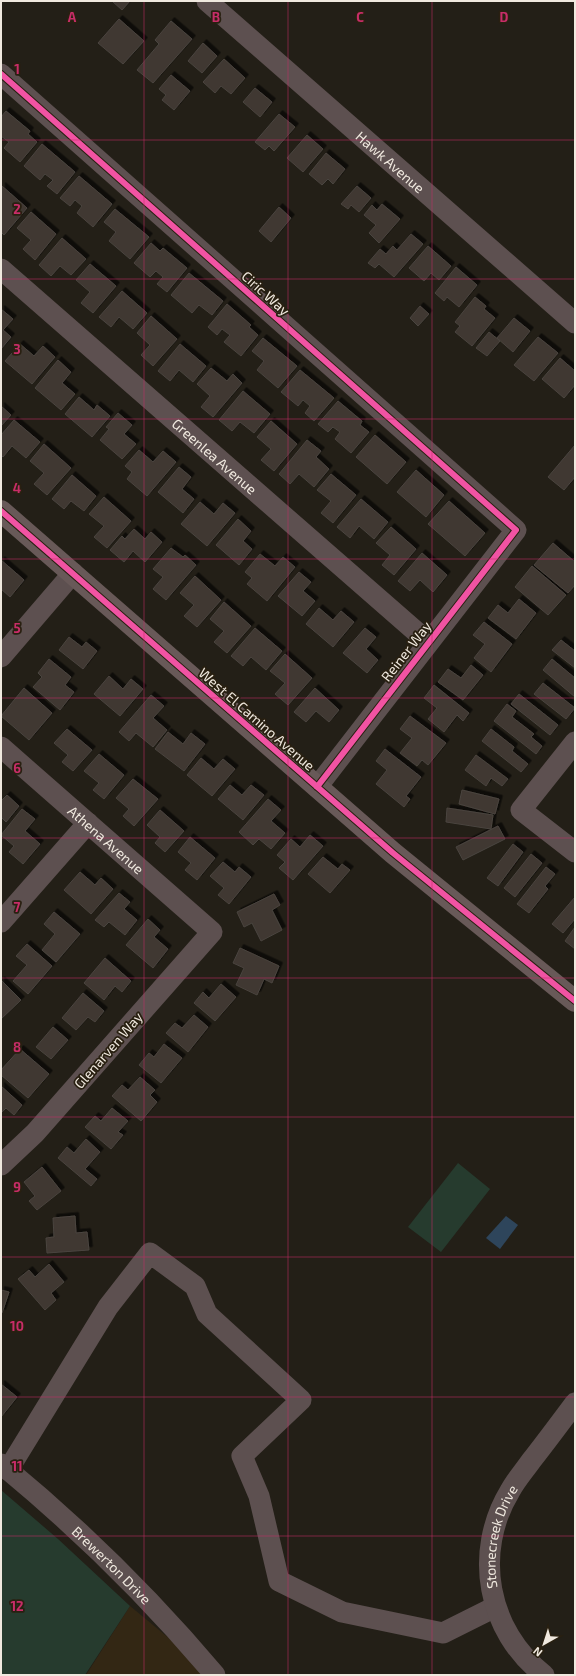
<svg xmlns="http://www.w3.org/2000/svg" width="576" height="1676" font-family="'Exo 2',sans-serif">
  <defs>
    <filter id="shadow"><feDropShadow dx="3.5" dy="-3.5" stdDeviation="0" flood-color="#0009"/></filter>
  </defs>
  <rect width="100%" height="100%" fill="#231f17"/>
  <path fill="#332714" d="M130 1606 188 1654 205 1675H86Z"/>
  <path fill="#263b2e" d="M458 1163 490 1189 441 1252 408 1227Z
    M1 1490 58 1539 130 1606 85 1675H1Z"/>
  <path fill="#2e455b" d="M506 1216 518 1225 500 1249 486 1238Z"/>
  <path fill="#3f3731" stroke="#4a443f" filter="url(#shadow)" d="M112 1H130L122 10Z
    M119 19 144 41 123 64 98 43Z
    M171 21 192 39 153 83 137 70 159 44 155 40Z
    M203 43 217 56 202 73 188 61Z
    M224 59 245 78 231 94 221 86 215 93 203 82Z
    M171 75 190 91 174 110 162 100 166 95 159 89Z
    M255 88 272 102 260 117 243 102Z
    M6 111 30 131 28 134 37 142 20 162 4 148 9 142 1 136V117Z
    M279 114 295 127 274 151 269 146 265 150 255 142Z
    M307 135 323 149 303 172 287 158Z
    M42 144 75 172 57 194 47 186 53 180 45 174 40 180 24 166Z
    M326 153 345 169 333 184 328 179 322 185 309 174Z
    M79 176 112 204 93 227 77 213 82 206 75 200 70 206 60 198Z
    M2 186 27 208 4 235 1 232Z
    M357 186 371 198 359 212 351 205 348 209 341 204Z
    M382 204 400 219 379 243 369 233 376 225 364 215 372 205 377 210Z
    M279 207 291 218 271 242 259 231Z
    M115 209 149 237 130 259 109 241 116 232 104 222Z
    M31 212 56 234 35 260 23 249 31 240 17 228Z
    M411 234 423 244 394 277 379 264 375 268 368 263 380 249 386 254 393 246 397 250Z
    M62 238 86 259 71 275 60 266 51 276 39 265Z
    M151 243 160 251 163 248 187 268 167 292 157 284 163 277 156 271 150 277 134 263Z
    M428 246 451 266 439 280 431 273 424 281 409 268Z
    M90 264 116 286 93 313 81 303 90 292 76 280Z
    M456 267 477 285 459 307 447 297 444 301 435 293Z
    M189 273 223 301 212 315 199 305 192 313 171 295Z
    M122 291 147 313 133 329 119 317 111 327 99 317Z
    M475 297 486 306 484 309 495 318 472 346 455 332 460 326 455 322Z
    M227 304 251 325 249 327 258 335 241 356 224 342 230 335 222 329 217 335 208 327Z
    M420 306 429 314 418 326 410 318Z
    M1 309 13 319 3 330 11 337 1 349Z
    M151 316 177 339 153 366 141 355 150 345 137 333Z
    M514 318 530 331 513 352 497 338Z
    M489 332 500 341 487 356 476 348Z
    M538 337 558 353 534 381 514 365Z
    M263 338 297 366 278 388 257 370 264 361 252 351Z
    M20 344 34 356 43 346 55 357 32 384 5 361Z
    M180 344 206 366 193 382 179 370 170 381 158 371Z
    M560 358 575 371V385L564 398 542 379Z
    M58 360 71 372 62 383 75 394 61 410 35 388Z
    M211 368 227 381 233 374 242 383 213 417 201 407 210 396 197 384Z
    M300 370 334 398 314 421 305 413 310 406 303 400 298 406 281 392Z
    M243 391 270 414 254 433 240 422 232 431 219 420Z
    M79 397 94 410 97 405 110 416 92 437 65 414Z
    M338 401 362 421 360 425 369 432 351 453 335 439 340 432 333 427 328 432 318 424Z
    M1 406 11 415 1 426Z
    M118 413 132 425 124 434 136 444 122 459 100 440 109 429 106 427Z
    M14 420 40 442 26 458 12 446 3 457 1 455V435Z
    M271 421 297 444 274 471 261 460 271 449 257 437Z
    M375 435 406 462 387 484 356 457Z
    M307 440 321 451 316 457 329 469 314 487 299 474 290 484 279 474Z
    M44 444 71 468 47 495 34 484 44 473 30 461Z
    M575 445V477L564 490 548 477Z
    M139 450 153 462 163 451 176 462 147 496 127 479 132 472 125 466Z
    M179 467 191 477 182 489 194 499 183 513 158 492Z
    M416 470 444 495 426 517 397 492Z
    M331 474 356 495 333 523 321 513 331 501 317 490Z
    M72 475 96 496 84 511 71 501 64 509 52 499Z
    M104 497 131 521 107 548 94 537 104 526 89 514Z
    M361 499 388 522 374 539 359 526 350 538 337 527Z
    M449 501 485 533 465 556 428 524Z
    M200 502 214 514 223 503 235 513 207 546 181 524Z
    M238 519 251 531 243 541 252 549 239 565 216 545Z
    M391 527 416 549 394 575 382 565 390 555 376 543Z
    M134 529 145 539 151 532 162 542 145 562 133 551 124 562 110 550 122 536 125 539Z
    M553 543 575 562V585L568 593 534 565Z
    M171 548 183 557 185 555 196 565 166 600 153 589 163 577 153 569Z
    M422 553 447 575 433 592 420 580 410 591 398 581Z
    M260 554 275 566 283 557 295 567 267 601 247 584 252 578 245 572Z
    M1 560 24 580 10 597 1 589Z
    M532 566 566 595 548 615 515 587Z
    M299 572 311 582 303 591 315 601 302 616 278 596Z
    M195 576 221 600 197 627 184 616 194 605 180 593Z
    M519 599 536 613 516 639 488 618 498 605 508 613Z
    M224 602 251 626 227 653 214 642 224 631 210 619Z
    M319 608 333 620 341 611 354 622 333 647 306 624Z
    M484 622 512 644 491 672 474 658 485 644 473 635Z
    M255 628 282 651 266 670 251 657 243 666 231 656Z
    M365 628 376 637 366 649 378 660 367 673 343 653Z
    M69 637 82 647 86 642 97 651 83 669 59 650Z
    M561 640 575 651V668L552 650Z
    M285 654 312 678 288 705 275 694 285 683 270 671Z
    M49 659 71 677 65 685 74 692 60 710 33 687 42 677 38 673Z
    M552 659 575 678V697L543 670Z
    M471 665 483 675 463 700 438 682 448 669 461 678Z
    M109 676 123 689 131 679 143 689 120 716 94 694Z
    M543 683 575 708 566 719 534 694Z
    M434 685 469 713 463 721 457 715 444 732 428 719 437 708 424 698Z
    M24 688 52 713 29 740 1 716Z
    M315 688 339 710 329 722 316 711 306 722 294 712Z
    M519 694 558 725 550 735 511 704Z
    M151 695 164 706 153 718 167 730 153 747 136 733 129 741 119 732Z
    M507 704 516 711 512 717 534 734 531 737 542 746 536 754 494 721Z
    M410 716 446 743 428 765 422 760 417 766 400 753 412 738 400 729Z
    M67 729 92 750 73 771 62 762 68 755 54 743Z
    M491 729 514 747 512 751 528 764 521 772 482 741Z
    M168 732 183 744 191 733 205 744 184 771 155 749Z
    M385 749 421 777 406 796 410 799 404 807 376 784 387 770 376 761Z
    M99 754 124 775 104 799 93 790 99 783 84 771Z
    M476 755 508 779 502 786 491 778 486 786 465 770Z
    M201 758 214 769 223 759 235 769 212 796 187 775Z
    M133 779 158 799 134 826 123 816 129 809 116 798Z
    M230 785 242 795 251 785 264 795 243 820 218 799Z
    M462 790 499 799 495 814 459 804Z
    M7 795 19 806 6 822 2 818 1 819V801Z
    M268 799 281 810 271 821 285 833 271 849 259 839 253 845 239 832Z
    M447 808 493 815 491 829 446 822Z
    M22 809 35 819 25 831 40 844 23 864 9 852 14 846 1 835Z
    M160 810 184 831 165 852 155 843 160 837 147 825Z
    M498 826 505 839 463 860 456 847Z
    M310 835 323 846 293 880 279 868 285 862 277 855 291 839 300 847Z
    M190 837 215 858 197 880 185 870 191 863 178 852Z
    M513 844 523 852 498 886 487 878Z
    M531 854 542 863 515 897 504 888Z
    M323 857 338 869 342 864 350 870 330 893 308 874Z
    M223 862 235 872 239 867 251 877 229 904 218 895 224 888 210 876Z
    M546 867 555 874 545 886 548 889 529 913 517 904Z
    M80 872 95 885 101 878 113 889 91 914 64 890Z
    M119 893 130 902 124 909 137 920 125 935 109 922 104 927 95 920Z
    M274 894 280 905 272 910 282 930 261 941 252 923 244 927 237 912Z
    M575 897V919L563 933 552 924Z
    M54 912 80 934 56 962 42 950 55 934 44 924Z
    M148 919 160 930 154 937 168 949 153 968 126 945Z
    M575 927V949L565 941Z
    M27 944 52 966 28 994 13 981 27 965 16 956Z
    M240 948 279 966 272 983 264 979 257 995 236 985 244 968 233 963Z
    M105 958 131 981 122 992 115 986 104 1000 84 983Z
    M1 980 21 1000 1 1019Z
    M221 984 236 997 215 1021 194 1003 203 992 209 998Z
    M83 993 104 1011 95 1022 88 1017 76 1030 62 1018Z
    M194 1015 208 1027 188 1052 166 1033 175 1023 182 1028Z
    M53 1027 68 1040 51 1059 36 1047Z
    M164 1044 182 1058 161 1083 139 1065 149 1053 154 1057Z
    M20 1049 49 1074 28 1098 1 1075V1070Z
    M140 1077 155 1090 150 1095 157 1102 141 1121 112 1096 122 1085 128 1090Z
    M1 1086 22 1105 14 1115 6 1108 1 1113Z
    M112 1108 128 1121 118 1132 123 1135 111 1149 85 1127 95 1116 101 1121Z
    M86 1139 100 1152 85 1169 97 1179 91 1186 58 1158 67 1147 74 1153Z
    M42 1167 61 1191 37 1210 29 1201 35 1196 24 1182Z
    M75 1216 76 1233 87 1232 89 1250 47 1253 46 1238 54 1237 53 1218Z
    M49 1264 64 1282 51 1293 56 1300 45 1310 18 1279 29 1270 35 1277Z
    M1 1290 9 1292 2 1313H1Z
    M1 1384 17 1397 1 1417Z"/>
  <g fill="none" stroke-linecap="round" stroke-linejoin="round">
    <g stroke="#5d5050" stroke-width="21">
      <path id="s1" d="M207 1 575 323"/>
      <path d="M1 74 516 530 317 787"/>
      <path id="s2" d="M1 269 428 642"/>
      <path d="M1 657 73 573"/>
      <path d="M575 742 521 810 575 852"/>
      <path id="s3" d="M1 747 212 932 35 1133 1 1165"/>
      <path d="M1 922 88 823"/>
      <path id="s4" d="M1 1464C79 1528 150 1598 215 1675"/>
      <path d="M8 1470 108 1307 150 1253 195 1286 207 1314 301 1400 242 1456 259 1496 279 1581 342 1612 443 1633 495 1607"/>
      <path id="s5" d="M544 1675C487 1631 473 1552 510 1491 516 1480 524 1471 531 1461 546 1442 560 1423 575 1403"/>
    </g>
    <path stroke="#685958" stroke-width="22" d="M1 511 393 853 575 1001"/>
    <g stroke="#292011" stroke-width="8">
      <path id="cycleway" d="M1 74 516 530 317 787
        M1 511 393 853 575 1001"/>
    </g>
    <use href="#cycleway" stroke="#f153a3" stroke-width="6"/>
  </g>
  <path fill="none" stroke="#c72d68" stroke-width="1" stroke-opacity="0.55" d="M144 1V1675M288 1V1675M432 1V1675M1 140H575M1 279H575M1 419H575M1 559H575M1 698H575M1 838H575M1 978H575M1 1117H575M1 1257H575M1 1397H575M1 1536H575"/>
  <g text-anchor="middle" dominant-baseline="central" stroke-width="3.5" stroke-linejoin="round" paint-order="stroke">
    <g font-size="14" fill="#f0e9df" stroke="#292011">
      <text stroke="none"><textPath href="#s1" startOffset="244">Hawk Avenue</textPath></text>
      <text transform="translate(266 293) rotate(42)">Ciric Way</text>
      <text stroke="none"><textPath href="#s2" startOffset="284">Greenlea Avenue</textPath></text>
      <text transform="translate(406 651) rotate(-52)">Reiner Way</text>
      <text transform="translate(257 719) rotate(41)">West El Camino Avenue</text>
      <text stroke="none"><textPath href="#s3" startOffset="140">Athena Avenue</textPath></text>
      <text transform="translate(108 1050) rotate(-49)">Glenarven Way</text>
      <text stroke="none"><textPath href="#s5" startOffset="157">Stonecreek Drive</textPath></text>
      <text stroke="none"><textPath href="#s4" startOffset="150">Brewerton Drive</textPath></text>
    </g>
  </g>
  <g font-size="13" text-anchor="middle" font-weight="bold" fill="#c72d68" stroke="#292011" stroke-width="3.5" stroke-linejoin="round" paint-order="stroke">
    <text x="72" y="22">A</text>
    <text x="216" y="22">B</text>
    <text x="360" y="22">C</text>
    <text x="504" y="22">D</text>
    <text x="17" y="74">1</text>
    <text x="17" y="214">2</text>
    <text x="17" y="354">3</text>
    <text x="17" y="493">4</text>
    <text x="17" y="633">5</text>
    <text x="17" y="773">6</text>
    <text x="17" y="912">7</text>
    <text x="17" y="1052">8</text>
    <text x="17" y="1192">9</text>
    <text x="17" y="1331">10</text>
    <text x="17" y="1471">11</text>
    <text x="17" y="1611">12</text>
  </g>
  <rect width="576" height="1676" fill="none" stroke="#f0e9df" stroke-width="4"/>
  <g transform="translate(544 1644) rotate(219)" stroke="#292011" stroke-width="3" paint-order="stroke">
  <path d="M0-3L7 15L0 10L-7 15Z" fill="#f0e9df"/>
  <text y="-6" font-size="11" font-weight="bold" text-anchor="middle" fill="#f0e9df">N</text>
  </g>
</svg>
